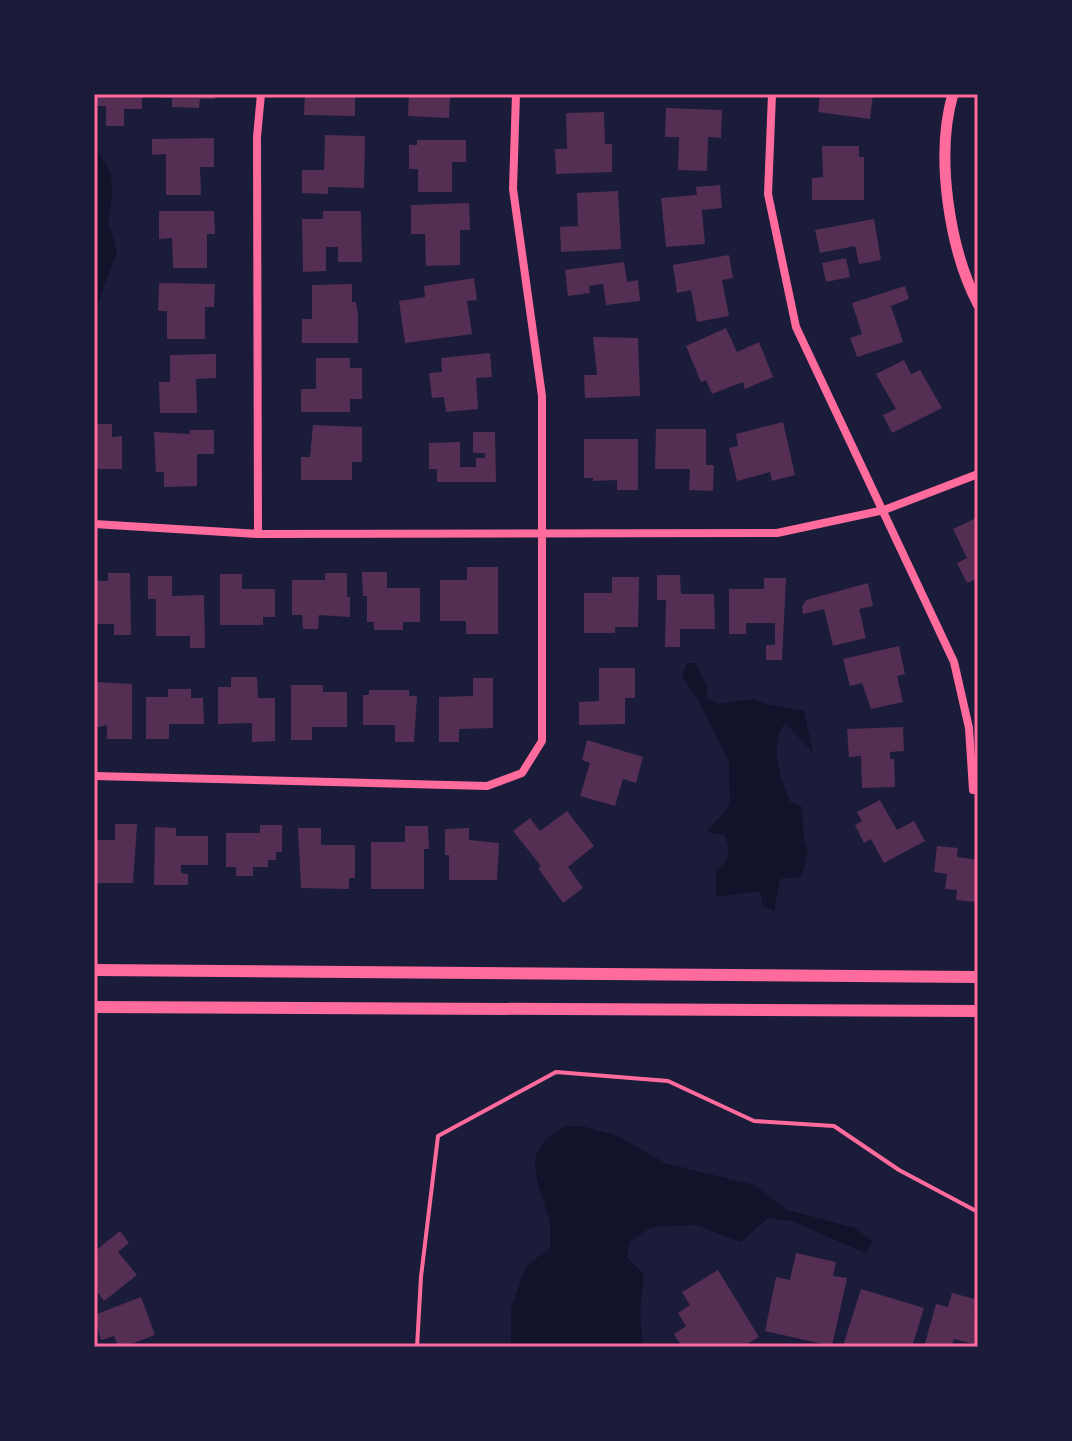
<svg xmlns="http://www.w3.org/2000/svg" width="1072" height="1441" font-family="'Titillium Web',sans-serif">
  <rect width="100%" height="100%" fill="#1b1b3a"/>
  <path fill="#12122b" d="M94 150 98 151 111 174 112 198 108 220 117 251 94 315Z
    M687 663H696L707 687V698L718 704 752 699 769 705 804 711 813 752 785 723C769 745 780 778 790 802L802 807 804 839 808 852 801 877 780 879 774 911 763 906 760 891 716 897V870C731 860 731 850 724 835L707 832 730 805 729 763 699 701 682 676Z
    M565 1126H582L618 1136 665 1163 754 1185 787 1210 855 1228 873 1242 865 1253 792 1221 768 1218 741 1242 696 1225 651 1227 629 1242 627 1257 644 1275 640 1312 643 1347H511V1308L526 1266 550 1248C550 1240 551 1231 550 1223 540 1182 516 1152 565 1126Z"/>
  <path fill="#542f53" d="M94 94H142V109H124V126H106V106H94Z
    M161 94H215V99H200L199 108 172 107V98H161Z
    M305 94H355V116L304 115Z
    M409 94H450L449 118 408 116Z
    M820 94H873L870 119 818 112Z
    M666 108 722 110 721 138 708 137 707 171 678 170 679 137H665Z
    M604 112 605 144H612V172L556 174 555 149H567L566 113Z
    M325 135 365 136 364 188 328 187V194L302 193V170H324Z
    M214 138V167H200L201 195H166V154L152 155V139Z
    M417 140H466V162H452V192H418V169H409V145H417Z
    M822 146H859V157H864V200H812V178L823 177Z
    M720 185 722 208 702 210 705 244 666 247 661 198 697 195 696 187Z
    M618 191 621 249 561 252 560 227 578 226 577 193Z
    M469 203 470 230H460V265L426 266 425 234H411V205Z
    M159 211H214L215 234H207V268H173L172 238 159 239Z
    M323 211H361L362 262H338V247H326V271L303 272 302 219H323Z
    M874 219 881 260 859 264 855 246 820 253 815 230Z
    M729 255 733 278 722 280 729 316 697 322 691 290 677 293 673 265Z
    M846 258 850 277 826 282 822 263Z
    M624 262 627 282 638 280 640 301 606 305 603 284 589 286 590 293 568 296 565 270Z
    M474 278 477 300 467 301 472 334 405 343 399 301 425 297 424 286Z
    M159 283 215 284 214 307H205V339H167V311H158Z
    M352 284V302H356L358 314V343H302V319H312V285Z
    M905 286 909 299 891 306 903 342 857 357 850 338 862 334 852 303Z
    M726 328 737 352 759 342 773 377 745 389 743 382 712 394 706 380 701 382 686 346Z
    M593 337 638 338 640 396 585 398 584 375H597Z
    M490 353 492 377 476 378 478 409 446 412 444 397 432 398 429 373 442 372 441 358Z
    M216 354V378L196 379 197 413H160L159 382H170V355Z
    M316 358H350V368H362V399H350V412H301V389H316Z
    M904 360 911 374 920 370 942 408 892 433 883 415 896 409 876 374Z
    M783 422 795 475 772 481 770 472 737 481 729 448 738 446 736 434Z
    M94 424H112V437L122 436V469H94Z
    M313 425 362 427V462H352V480H301V457H310Z
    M656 429H706V465H714L713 491 689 490 690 469H655Z
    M190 430H214V454H197V486L164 487V472H156L154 432 190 434Z
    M473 432H495L496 482H437V469H429V443L460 442V467H476V458H485V453H473Z
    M584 439H638V490H617V480L593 481V478H584Z
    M978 517V578L967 583 957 563 967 558 953 529Z
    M467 567H498V634H466V621H440V580H467Z
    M362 572H387V588H420V622H403V630H374V622H367V596H363Z
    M108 573H130L131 635H114V624H94V581H108Z
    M325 573H347V597H350V617L319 615 318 629H303L302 615H292V580H325Z
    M220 574H242V589H275V617H263V625H220Z
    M657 575H680L681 594H714L715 629H680V647H665L666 600H657Z
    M148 576H172V596L204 595 205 648H190V636H156V599H148Z
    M612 577H639L638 627H615V633H584V593H612Z
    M764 578H786L782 660H766V645H775V623H746V634H729V589H764Z
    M868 583 873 606 859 609 866 638 833 646 824 609 803 614 802 607 806 600Z
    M899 646 905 674 897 676 903 702 871 709 862 683 850 686 843 659Z
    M599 668H635V698H625V724L579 725V702L599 701Z
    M231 677H257L258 698H275V741L252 742V723L218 724V687H231Z
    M473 678H493V728L459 729V742H439V697L473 696Z
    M94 682 132 684V739H107V725L94 728Z
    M291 685H323V692H347V727H312V740H291Z
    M168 689H191V698H203L204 724H169V739H146V697H168Z
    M369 690H409V696H417L414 742H395V725H363V695H369Z
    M903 727 904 751 890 752V759H894L895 787 862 788 861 756 849 757 847 729Z
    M587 740 643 757 636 783 623 779 615 806 580 796 590 763 582 760Z
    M880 800 897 830 914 821 925 841 884 863 871 839 864 843 855 825 862 821 857 812Z
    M567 811 594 846 568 867 583 888 563 903 538 868 541 866 513 831 530 818 540 831Z
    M115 824H137L133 883H94V840H115Z
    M260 825H282V852H276V860H268V867H253V876H236V867H226V833H260Z
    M405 826H428L429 849H424V889H371V842H405Z
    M155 827 176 828V836H208V865H181V873L188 874V885H154Z
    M298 828H321V845H355V878H349V889L301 888Z
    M469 828V840L499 843 497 880H449V855H445V829Z
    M937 846 958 848 957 857 978 860 976 902 956 900 957 890 945 889 947 874 934 872Z
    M120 1231 129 1243 118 1252 137 1275 104 1301 94 1288V1252Z
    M796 1253 836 1262 833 1276 847 1278 832 1346 765 1331 776 1277 790 1280Z
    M718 1270 759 1337 742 1347H682L674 1334 686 1326 678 1313 690 1305 682 1292Z
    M861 1289 924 1308 912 1347 843 1346Z
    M952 1293 978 1300 974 1314 978 1315V1345L954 1339 951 1347H924L936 1304 948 1307Z
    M141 1297 155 1335 123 1347H118L114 1336 101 1340 94 1315Z"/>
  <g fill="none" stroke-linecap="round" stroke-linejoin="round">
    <path stroke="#ff6b9d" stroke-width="4" d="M417 1347 421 1277 438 1136 556 1072 668 1081 754 1121 834 1126 899 1170 978 1212"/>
    <path stroke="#ff6b9d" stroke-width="8" d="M772 94 768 194 796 327 954 662 969 728 973 790
      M94 524 258 534 777 533 884 510 978 474
      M258 534 257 137 261 94
      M94 776 487 786 522 773 542 741V396L513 189 516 94"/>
    <path stroke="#ff6b9d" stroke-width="11" d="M953 94C935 155 949 248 978 304"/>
    <path stroke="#ff6b9d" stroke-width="12" d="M94 970 978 977
      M94 1007 978 1011"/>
  </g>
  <rect width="1072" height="1441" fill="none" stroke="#1b1b3a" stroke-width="192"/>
  <rect x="96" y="96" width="880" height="1249" fill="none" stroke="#ff6b9d" stroke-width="3"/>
</svg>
